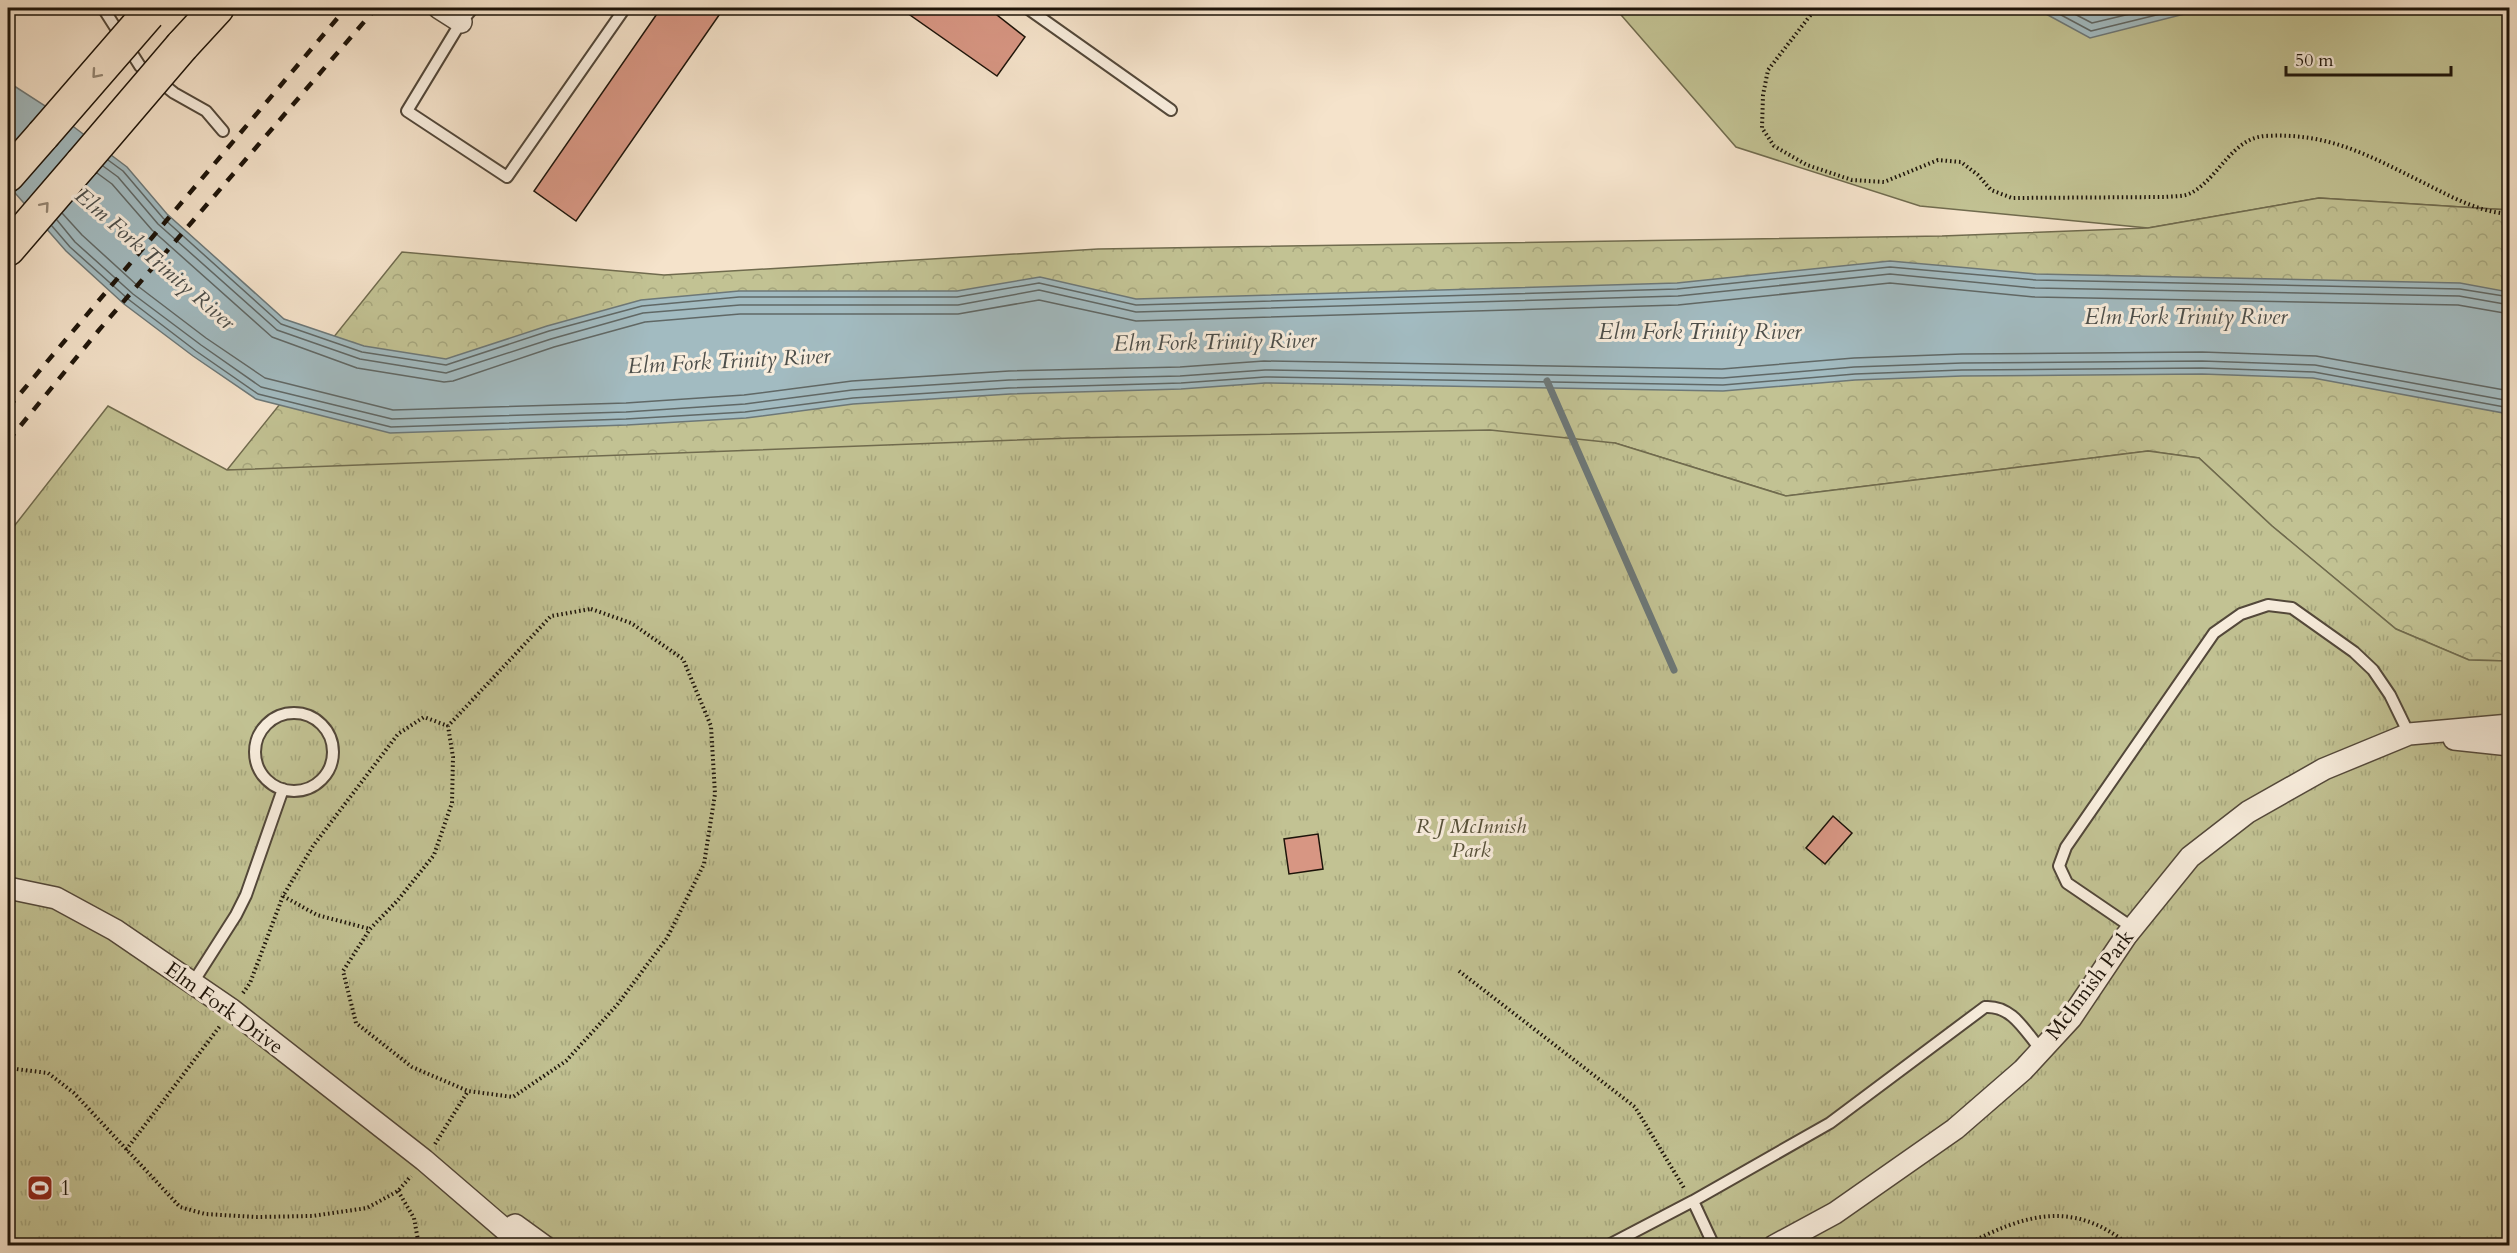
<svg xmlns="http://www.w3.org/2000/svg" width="2517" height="1253" font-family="Cardo,serif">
  <defs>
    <pattern id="forest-crowns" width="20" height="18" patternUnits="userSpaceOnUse" patternTransform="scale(1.5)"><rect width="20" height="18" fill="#c2c293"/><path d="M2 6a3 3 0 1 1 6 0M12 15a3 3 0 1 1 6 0" fill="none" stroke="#a6a67d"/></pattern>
    <pattern id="park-tufts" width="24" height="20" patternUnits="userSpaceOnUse" patternTransform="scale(1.5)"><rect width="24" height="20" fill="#c2c293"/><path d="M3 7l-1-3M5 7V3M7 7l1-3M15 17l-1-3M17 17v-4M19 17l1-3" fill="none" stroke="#a6a67d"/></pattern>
  </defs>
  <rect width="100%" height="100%" fill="#f5e3cb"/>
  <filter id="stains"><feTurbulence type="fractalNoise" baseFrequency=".00333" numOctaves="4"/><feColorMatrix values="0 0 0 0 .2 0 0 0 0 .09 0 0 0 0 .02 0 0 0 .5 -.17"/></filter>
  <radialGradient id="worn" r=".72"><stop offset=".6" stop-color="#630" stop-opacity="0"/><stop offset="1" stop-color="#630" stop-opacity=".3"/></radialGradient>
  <path fill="#c2c293" stroke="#706b4e" stroke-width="1.5" d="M1615 8H2509V210L2319 198 2148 228 1920 206 1736 147Z"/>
  <path fill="url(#forest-crowns)" stroke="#706b4e" stroke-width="1.5" d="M2319 198 2509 210V661L2469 660 2396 629 2272 526 2199 458 2148 451 1786 496 1615 443 227 470 402 252 664 275 1098 249 1942 236 2148 228Z"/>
  <path fill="url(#park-tufts)" stroke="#706b4e" stroke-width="1.5" d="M108 406 227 470 1072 438 1490 430 1615 443 1786 496 2148 451 2199 458 2272 526 2396 629 2469 660 2509 661V1245H8V534Z"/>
  <path fill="#a2bbc1" stroke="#6d7878" stroke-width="1.5" d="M2035 8H2208L2090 38Z
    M8 82 50 109 127 167 167 214 284 319 364 346 446 359 547 326 641 300 739 291H957L1040 277 1136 299 1677 283 1890 261 2036 274 2460 283 2509 292V414L2313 378 2202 374 1962 376 1855 380 1723 391 1265 383 1181 389 1010 394 853 404 746 418 627 425 390 433 256 399 193 356 124 304 66 251 8 185Z"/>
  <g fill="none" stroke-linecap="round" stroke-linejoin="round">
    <path stroke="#606866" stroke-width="1.5" d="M2048 8 2091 31 2185 8
      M2063 8 2092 23 2155 8
      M108 160 123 171 163 218 281 324 362 352 446 365 549 331 642 306 739 297H957L1039 283 1136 305 1677 289 1890 267 2036 280 2460 289 2510 297
      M103 166 118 177 158 224 277 330 360 359 446 373 551 339 643 313 740 305H958L1039 290 1136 312 1678 296 1890 274 2035 288 2459 296 2510 305
      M97 173 112 184 152 230 272 337 357 368 444 382 453 381 554 347 645 322 740 314H958L1039 300 1136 321 1678 305 1890 283 2035 297 2458 305 2510 314
      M62 213 82 235 139 287 206 338 265 378 393 410 626 403 744 395 852 381 1009 371 1180 367 1264 361 1722 369 1854 358 1962 354 2202 352 2316 356 2510 391
      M57 220 75 242 133 294 201 345 261 387 392 419 626 412 745 404 852 390 1009 380 1180 376 1265 370 1723 378 1854 367 1962 363 2202 361 2315 365 2510 401
      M52 226 70 247 128 299 196 351 258 394 391 427 626 419 745 412 853 398 1009 388 1181 383 1265 377 1723 385 1855 374 1962 370 2202 368 2314 372 2510 408"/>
    <path stroke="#6d7878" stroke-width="7" d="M1547 381 1674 670"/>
  </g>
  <path fill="#d79683" stroke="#1d140a" stroke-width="1.5" d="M661 8H724L576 221 534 191Z
    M900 8H988L1025 37 997 76Z
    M1833 816 1852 833 1825 864 1806 848Z
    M1318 834 1323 869 1289 874 1284 839Z"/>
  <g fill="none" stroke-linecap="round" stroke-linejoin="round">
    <g stroke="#53483a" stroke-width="14">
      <path id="service" d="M103 8 140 66 174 93 206 111 223 131
        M473 8 461 22 407 111 507 177 625 8
        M1027 8 1171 110
        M255 752a39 39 0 1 1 78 0a39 39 0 1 1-78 0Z
        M2133 928 2067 883 2059 866 2066 847 2214 633 2241 614 2268 605 2292 608 2354 652 2373 670 2390 695 2409 734
        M192 984 236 915 246 895 283 789
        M1607 1246 1693 1201
        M1714 1246 1693 1201 1830 1123 1985 1007C2012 1005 2025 1031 2041 1050"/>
    </g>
    <g stroke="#53483a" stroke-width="24">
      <path id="minor" d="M439 8 461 22
        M2454 739 2510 745
        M8 888 56 898 115 930 232 1010 424 1160 524 1246
        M515 1225 544 1246
        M1774 1246 1835 1213 1955 1129 2023 1070 2071 1018 2126 936 2190 857 2248 812 2324 769 2409 734 2510 725"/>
    </g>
    <g stroke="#1d140a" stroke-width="36">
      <path id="primary" d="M182 46 217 8
        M8 175 43 135
        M8 249 82 163"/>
    </g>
    <path stroke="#1d140a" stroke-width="4" stroke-dasharray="1.5 3" stroke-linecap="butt" d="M1816 8 1768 70 1763 95 1762 128 1774 146 1807 165 1852 180 1884 182 1938 160 1961 162 1978 175 1991 190 2012 198 2164 197C2173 196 2184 197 2191 193 2219 178 2232 138 2265 136 2328 132 2370 156 2424 183 2452 197 2478 212 2510 214
      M591 609 631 623 683 659 711 726 715 794 704 864 667 938 617 1005 566 1061 513 1097 468 1091 412 1067 356 1023 343 971 370 929 398 900 434 855 452 803 453 757 448 726 551 616Z
      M283 896 317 915 370 929
      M1459 971 1635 1107 1684 1188
      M243 993 250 983 283 896 313 846 398 734 424 717 448 726
      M8 1068 48 1073 74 1093 180 1207 205 1214 257 1217 312 1216 367 1208 398 1191 411 1176
      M435 1144 468 1091
      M126 1150 220 1026
      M398 1191 414 1218 419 1246
      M1964 1246C2023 1215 2072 1198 2130 1246"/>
    <use href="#service" stroke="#f8eddd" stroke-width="10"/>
    <use href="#minor" stroke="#f8eddd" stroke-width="21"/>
    <use href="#primary" stroke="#f5e3cb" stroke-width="33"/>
    <path stroke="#1d140a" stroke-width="4.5" stroke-dasharray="10 10" stroke-linecap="butt" d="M8 408 346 8
      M8 441 99 330 376 8"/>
    <g stroke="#1d140a" stroke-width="36" stroke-linecap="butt">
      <path id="primary-bridge" d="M43 135 148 14
        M82 163 182 46"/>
    </g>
    <use href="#primary-bridge" stroke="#f5e3cb" stroke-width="33"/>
  </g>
  <defs><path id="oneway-chevron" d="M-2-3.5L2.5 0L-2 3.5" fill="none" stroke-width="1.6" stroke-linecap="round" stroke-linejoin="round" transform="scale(1.5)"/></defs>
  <g stroke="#948674">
    <use href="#oneway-chevron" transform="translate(96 74) rotate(131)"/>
    <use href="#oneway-chevron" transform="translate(45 206) rotate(-49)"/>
  </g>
  <defs>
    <g id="stadium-square" transform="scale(1.35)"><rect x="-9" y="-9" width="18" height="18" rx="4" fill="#8f2418" stroke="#f8eddd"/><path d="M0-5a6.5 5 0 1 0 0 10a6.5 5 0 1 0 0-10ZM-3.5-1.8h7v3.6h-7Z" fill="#fff"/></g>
  </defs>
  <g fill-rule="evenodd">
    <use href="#stadium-square" x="40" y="1188"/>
  </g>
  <g text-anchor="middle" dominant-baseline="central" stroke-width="6" stroke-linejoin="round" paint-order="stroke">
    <g font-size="21" font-style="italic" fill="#57513a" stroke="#f8eddd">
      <text x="1471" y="826">R J McInnish<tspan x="1471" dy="24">Park</tspan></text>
    </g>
    <g font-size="21" fill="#1d140a" stroke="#f8eddd">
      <text transform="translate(2090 985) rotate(-53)">McInnish Park</text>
      <text transform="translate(224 1008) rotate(36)">Elm Fork Drive</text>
    </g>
    <g font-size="21" fill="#1d140a" stroke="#f8eddd" text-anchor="start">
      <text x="60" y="1188">1</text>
    </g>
    <g font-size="22" font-style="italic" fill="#4c4e4a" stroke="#f8eddd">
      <text transform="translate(155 259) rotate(41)">Elm Fork Trinity River</text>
      <text x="2186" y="317">Elm Fork Trinity River</text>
      <text x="1700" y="332">Elm Fork Trinity River</text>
      <text transform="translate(1215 342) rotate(-1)">Elm Fork Trinity River</text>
      <text transform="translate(729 361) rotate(-3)">Elm Fork Trinity River</text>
    </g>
  </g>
  <rect width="2517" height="1253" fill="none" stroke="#f5e3cb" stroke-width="30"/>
  <rect x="9" y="9" width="2499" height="1235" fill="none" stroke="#1d140a" stroke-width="3"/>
  <rect x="15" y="15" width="2487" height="1223" fill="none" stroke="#1d140a" stroke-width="1.5"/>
  <path d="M2286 66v9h165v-9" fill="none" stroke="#1d140a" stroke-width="3"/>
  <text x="2295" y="66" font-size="18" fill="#1d140a" stroke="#f8eddd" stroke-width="4.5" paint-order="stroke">50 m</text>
  <rect width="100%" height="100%" filter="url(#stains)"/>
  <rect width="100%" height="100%" fill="url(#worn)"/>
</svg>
